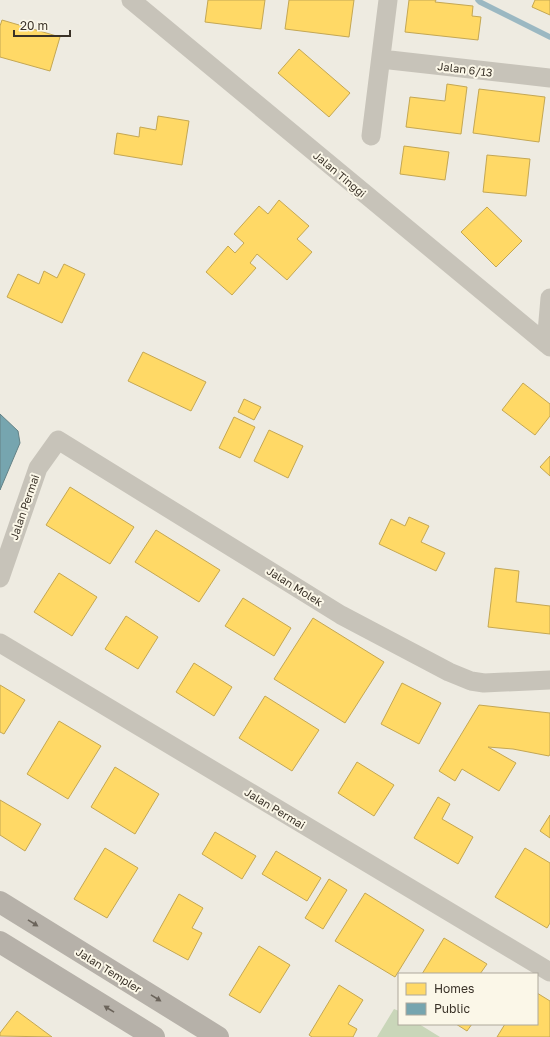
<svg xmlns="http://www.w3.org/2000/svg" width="550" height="1037" font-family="'Golos Text',sans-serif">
  <rect width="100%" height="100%" fill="#eeebe1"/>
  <path fill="#c9d6b9" d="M394 1009 399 1011V1024H419L440 1037H377Z"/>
  <path fill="#ffd966" stroke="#c4a753" d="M208 0H265L261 29 205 22Z
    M289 0H354L349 37 285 29Z
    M409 0H436L435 2 473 6 472 16 481 17 478 40 405 32Z
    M535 0H550V15L532 7Z
    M2 20 60 37 50 71 0 57V26Z
    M299 49 350 93 329 117 278 73Z
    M447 84 467 87 461 134 406 127 410 97 445 101Z
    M479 89 545 97 539 142 473 133Z
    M158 116 189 121 182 165 114 154 117 133 139 137 140 127 156 130Z
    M404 146 449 152 445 180 400 174Z
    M487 155 530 159 526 196 483 192Z
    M279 200 309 226 297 239 312 252 287 280 257 254 250 263 256 268 232 295 206 272 228 246 235 253 244 243 234 234 259 206 268 214Z
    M487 207 522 241 496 267 461 232Z
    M64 264 85 274 62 323 7 297 18 274 39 284 44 271 57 278Z
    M143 352 206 382 191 411 128 381Z
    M523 383 550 404V416L535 435 502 410Z
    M244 399 261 407 254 420 238 412Z
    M234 417 255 427 240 458 219 448Z
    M269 430 303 446 288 478 254 461Z
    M550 456V476L540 467Z
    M70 487 134 527 110 564 46 525Z
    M409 517 429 526 421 542 445 553 436 571 379 544 391 519 405 526Z
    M156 530 220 570 199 602 135 562Z
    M495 568 519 571 516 602 550 606V634L488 627Z
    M59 573 97 597 72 636 34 612Z
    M243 598 291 628 274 656 225 626Z
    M126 616 158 637 138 669 105 649Z
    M313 618 384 662 345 723 274 679Z
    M194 663 232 687 214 716 176 692Z
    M402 683 441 703 419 744 381 724Z
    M0 685 25 700 4 734 0 732Z
    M265 696 319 730 292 771 239 738Z
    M479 705 550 713V754L549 756 513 749 488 747 516 763 499 791 462 769 455 781 439 771Z
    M59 721 101 746 68 799 27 774Z
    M357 762 394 785 374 816 338 793Z
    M115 767 159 794 135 834 91 807Z
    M438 797 450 804 442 819 473 837 458 864 414 838Z
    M0 800 41 824 25 851 0 835Z
    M550 815V838L540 831Z
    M215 832 256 856 242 879 202 854Z
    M105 848 138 868 107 918 74 899Z
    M525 848 550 863V923L547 928 495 897Z
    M276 851 321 878 307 901 262 874Z
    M329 879 347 890 323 929 305 918Z
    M365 893 424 930 395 977 335 941Z
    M179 894 203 908 192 928 202 933 188 960 153 941Z
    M444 938 487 964 480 974H422Z
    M259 946 290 965 260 1013 229 995Z
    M339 985 363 1000 348 1024 357 1029 353 1037H312L309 1035Z
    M537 993 550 1001V1037H497L505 1024H537Z
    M17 1011 52 1037 0 1036V1033Z
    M456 1024H472L467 1031Z"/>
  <path fill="#76a5af" stroke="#648286" d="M0 414 18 431 20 443 0 490Z"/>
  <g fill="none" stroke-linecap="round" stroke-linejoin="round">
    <path stroke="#9bb8c2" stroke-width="5.5" d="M478 0 480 2 550 37"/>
    <path stroke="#c7c3b9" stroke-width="19" d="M131 0 550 347
      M381 59 550 78
      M371 136 388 0
      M546 344 550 298
      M0 578 38 468 58 440 341 615 449 672 471 681 484 683 550 680
      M0 643 550 972"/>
    <path stroke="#b6b1a9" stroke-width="22" d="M0 902 218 1037
      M0 942 154 1037"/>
  </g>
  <defs><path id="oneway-solid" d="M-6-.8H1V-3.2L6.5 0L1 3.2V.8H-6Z"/></defs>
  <g fill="#6b645b">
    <use href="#oneway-solid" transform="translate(33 923) rotate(32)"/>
    <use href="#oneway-solid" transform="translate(156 998) rotate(32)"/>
    <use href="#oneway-solid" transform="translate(109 1009) rotate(-148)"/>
  </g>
  <g text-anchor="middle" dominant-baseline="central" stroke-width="4" stroke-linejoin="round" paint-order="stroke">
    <g font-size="11" fill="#393127" stroke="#fbf7e8">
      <text transform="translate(465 69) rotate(7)">Jalan 6/13</text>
      <text transform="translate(340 174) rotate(40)">Jalan Tinggi</text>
      <text transform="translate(24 507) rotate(-71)">Jalan Permai</text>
      <text transform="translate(295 586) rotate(32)">Jalan Molek</text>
      <text transform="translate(275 808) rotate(31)">Jalan Permai</text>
      <text transform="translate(109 970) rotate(32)">Jalan Templer</text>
    </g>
  </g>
  <rect x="398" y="973" width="140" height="52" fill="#fbf7e8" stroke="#ada89b"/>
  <rect x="406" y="983" width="20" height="12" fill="#ffd966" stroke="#ada89b"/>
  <text x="434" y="993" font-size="12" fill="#393127">Homes</text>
  <rect x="406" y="1003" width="20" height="12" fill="#76a5af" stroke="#ada89b"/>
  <text x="434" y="1013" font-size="12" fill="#393127">Public</text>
  <path d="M14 30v6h56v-6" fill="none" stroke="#393127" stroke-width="2"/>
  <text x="20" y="30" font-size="12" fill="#393127" stroke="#fbf7e8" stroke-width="3" paint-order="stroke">20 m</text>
</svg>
